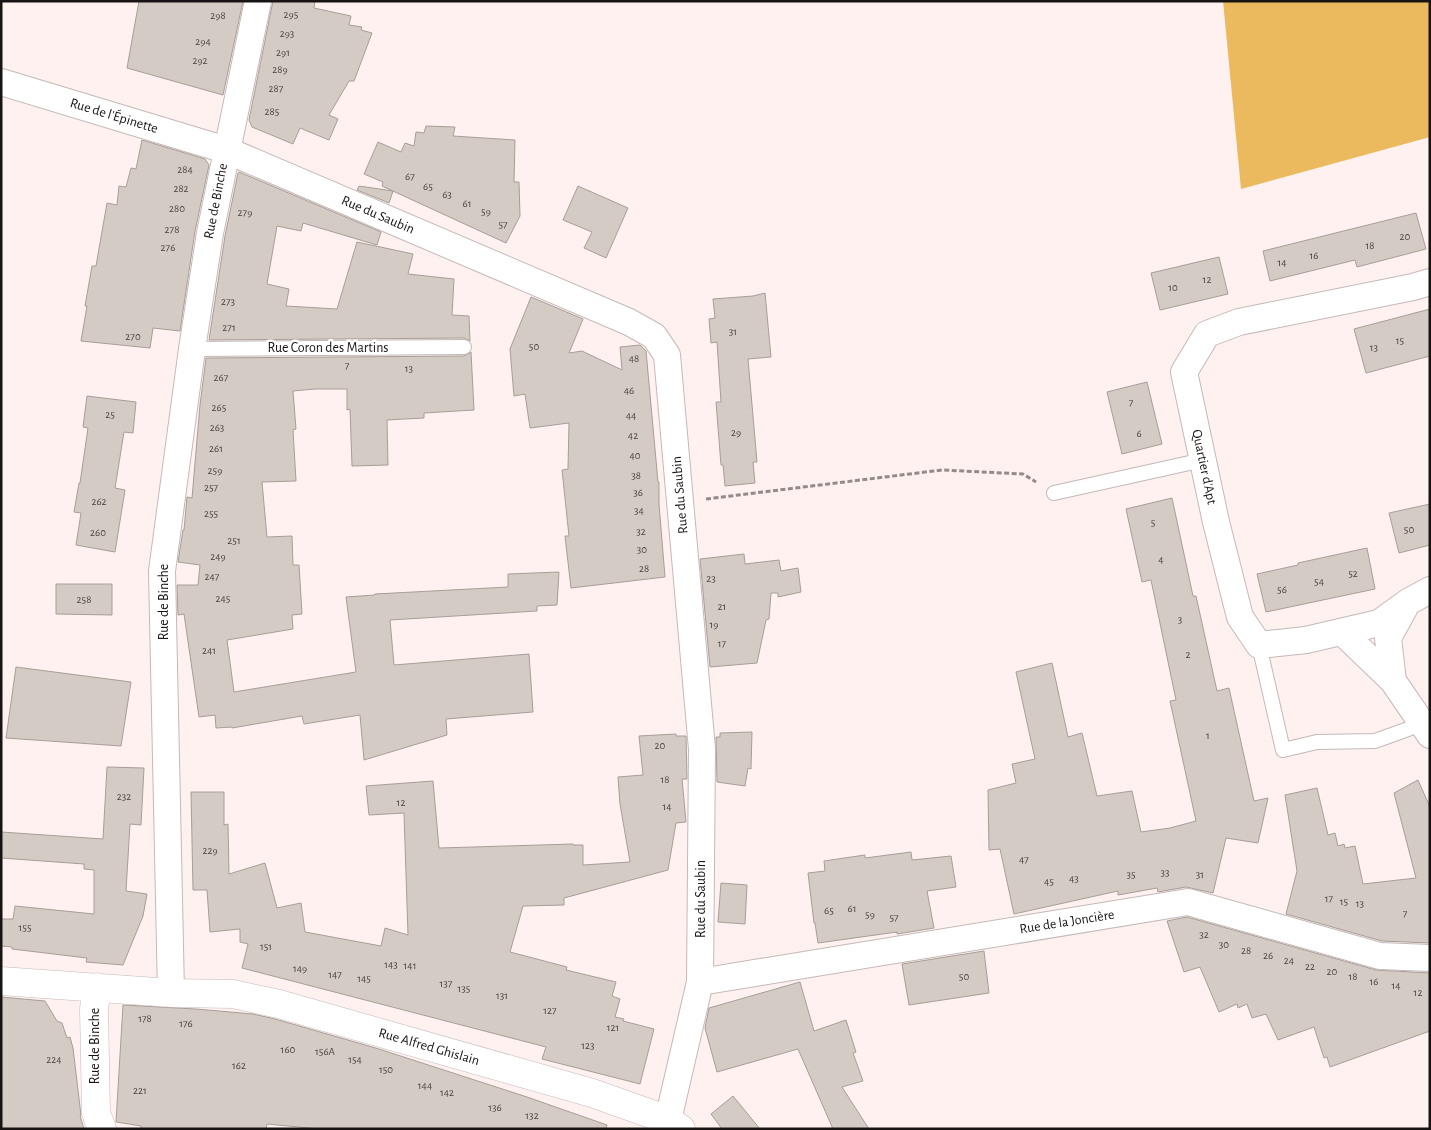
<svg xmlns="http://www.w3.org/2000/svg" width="1431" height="1130" font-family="'Alegreya Sans',sans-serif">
  <rect width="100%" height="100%" fill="#fef1ef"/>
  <path fill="#ebba5f" d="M1223 1H1430V137L1241 189Z"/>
  <path fill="#d4cbc5" stroke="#a79e98" d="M139 1H243L223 95 127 68Z
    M273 1H315L314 8 351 16 349 25 362 27 361 30 372 33 354 81H349L329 115 338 119 329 140 300 128 293 144 252 127 249 120Z
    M426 126 455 127 453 136 515 140 514 182H519L520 216 506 243 382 186 383 182 364 174 378 142 401 152 405 143 414 146 416 132 424 133Z
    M142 140 205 159 209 165 195 231 180 331 153 328 150 348 81 341 87 306H85L92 266H96L107 203 117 205 119 186 126 187 131 168 136 169Z
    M239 172 381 232 377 245 303 223 301 231 277 226 267 284 289 289 286 306 337 309 357 242 413 254 408 274 454 279 452 315 469 316 470 341 464 338 209 340 225 236 238 173Z
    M359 186 393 191 389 203 357 190Z
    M578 186 628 208 606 258 584 248 592 232 563 220Z
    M1416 213 1426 249 1357 267 1355 260 1270 281 1263 251Z
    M1219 257 1228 294 1160 310 1151 273Z
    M765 293 771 357 748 359 757 462H753L755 483 725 486 723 465H721L716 402H721L717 342 711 343 709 319 715 318 713 299 753 296Z
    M531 297 583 319 569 353 582 351 622 370 620 347 640 345 646 351 658 482H659V504L665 577 571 588 565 536H569L562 470 568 469 569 423 530 428 525 394 514 396 510 349Z
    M1430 309V356L1366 373 1354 329Z
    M471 352 474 410 424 413V418L387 420 388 465 352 466 350 409 347 410V389H315L293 391 296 429 293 430 296 481 262 482 267 537 292 536 293 565H299L302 614 292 615 293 629 227 640 234 692 356 672 346 597 375 595V594L508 587V574L559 572 557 605 537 606V611L390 620 394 665 529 654 533 712 446 719 447 735 364 760 360 715 304 724 302 716 232 728V727L216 728 215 715 199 717 184 614 178 615 177 585H198L200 565 178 562 183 530H184L187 497 192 498 200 405 206 358 464 356Z
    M1147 382 1162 444 1122 454 1107 392Z
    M87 396 136 402 133 433 124 432 115 488 125 490 115 552 76 545 81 513 74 512 79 483H80L88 428 83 427Z
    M1172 498 1193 596H1196L1217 691 1229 688 1254 801 1268 798 1258 843 1226 838 1213 893 1186 887 1158 892 1157 888 1118 895V891L1014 914 1000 849 989 850 988 790 1016 783 1012 764 1035 759 1016 672 1052 663 1068 737 1082 733 1097 796 1132 791 1141 832 1170 828 1196 821 1170 701 1176 700 1151 580 1142 582 1126 509Z
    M1430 504V545L1399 553 1389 513Z
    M1367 548 1375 589 1266 612 1257 574 1298 565V563Z
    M744 554 745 564 779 560 781 571 798 568 801 592 778 597V593H771L769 619 766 620 757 663 710 667 700 559Z
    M56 584H112V615L56 614Z
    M16 667 131 682 121 746 6 738Z
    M752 732 751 769 748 768 745 786 717 782 716 737H720V733Z
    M676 734V736H686L687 779H682L686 822 676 823 668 870 564 898V905L523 906 510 952 567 967 566 970 616 982 612 996 620 999 615 1017 624 1019 623 1021 654 1029 640 1084 542 1059 546 1047 242 968 248 944 240 942V929L210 932 207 890H193L191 792H224V825L228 824 229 874 265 863 277 908 301 903 305 932 381 946 385 928 408 935 404 813 369 815 366 786 433 781 439 848 573 844V845H583V865L630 862 620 804 618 777 643 775 639 736Z
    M107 767 144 768 141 825 130 824 126 891 147 894 143 916 123 965 86 962 87 958 12 949V947L1 946V919H13L15 906 94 914V870L84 869V864L1 858V832L103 839Z
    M1418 780 1430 807V943L1382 941 1286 914 1297 871 1285 795 1317 788 1328 835 1335 833 1338 846 1344 844 1345 848 1355 846 1363 884 1416 878 1394 793Z
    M911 852 912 860 951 856 956 887 927 891 934 928 897 934V932L818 943 815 923H814L808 873 825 871 824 861 865 855V858Z
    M721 883 747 885 745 924 718 922Z
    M1187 917 1376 970 1430 973V1031L1330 1067 1327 1057 1324 1058 1314 1027 1278 1040 1266 1014 1252 1018 1247 1004 1238 1008 1237 1004 1219 1012 1200 967 1184 972 1167 921Z
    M984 951 989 993 909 1005 902 964Z
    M800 982 814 1031 846 1020 856 1052 853 1053 863 1081 842 1087 869 1129H833L798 1049 717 1072 705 1028 709 1008Z
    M1 997 45 1001 57 1021 62 1023 67 1038 70 1037 73 1048 80 1107 81 1116H80L84 1129H1Z
    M123 1005 196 1009 253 1014 275 1019 379 1049 527 1097 607 1125 606 1129H319L267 1124 266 1129H141V1126L116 1122Z
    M733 1096 760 1129H722L711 1114Z"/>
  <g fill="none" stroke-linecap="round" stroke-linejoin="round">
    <g stroke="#c4b9b7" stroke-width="16">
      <path id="service" d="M192 349 464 347
        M1054 493 1203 460
        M1259 645 1283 750 1317 742 1375 741 1422 724"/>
    </g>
    <g stroke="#c4b9b7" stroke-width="28">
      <path id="minor" d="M1 82 226 150 629 322 654 336 667 355 702 749 700 982 668 1120
        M1430 282 1413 287 1239 322 1207 334 1184 372 1216 522 1240 617 1259 645 1306 640 1379 623 1408 602 1430 590
        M1342 632 1393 681 1430 735
        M1393 681 1388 638 1405 607
        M700 982 1188 902 1380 956 1430 958
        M171 993 162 571 192 349 210 233 258 1"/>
    </g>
    <g stroke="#c4b9b7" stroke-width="29">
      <path id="tertiary" d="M1 981 171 993 233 994 279 1004 592 1093 668 1120 681 1129
        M97 987 94 1009 96 1113 102 1129"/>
    </g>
    <path stroke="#948b89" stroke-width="3" stroke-dasharray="5 2.5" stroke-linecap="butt" d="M706 499 942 470 1023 474 1036 482"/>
    <use href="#service" stroke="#fff" stroke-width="14"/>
    <use href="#minor" stroke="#fff" stroke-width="26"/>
    <use href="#tertiary" stroke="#fff" stroke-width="28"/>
  </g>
  <g text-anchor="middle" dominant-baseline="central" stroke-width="5" stroke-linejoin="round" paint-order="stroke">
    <g font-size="11" fill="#474240">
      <text x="291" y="14">295</text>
      <text x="218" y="15">298</text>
      <text x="287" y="33">293</text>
      <text x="203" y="41">294</text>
      <text x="283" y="52">291</text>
      <text x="200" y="60">292</text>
      <text x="280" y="69">289</text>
      <text x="276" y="88">287</text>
      <text x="272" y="111">285</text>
      <text x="185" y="169">284</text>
      <text x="410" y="176">67</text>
      <text x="428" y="186">65</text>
      <text x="181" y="188">282</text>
      <text x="447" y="194">63</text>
      <text x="467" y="203">61</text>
      <text x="177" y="208">280</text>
      <text x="486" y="211">59</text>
      <text x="245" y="212">279</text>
      <text x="503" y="224">57</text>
      <text x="172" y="229">278</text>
      <text x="1405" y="236">20</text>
      <text x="1370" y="245">18</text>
      <text x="168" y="247">276</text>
      <text x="1314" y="255">16</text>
      <text x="1282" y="262">14</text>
      <text x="1207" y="279">12</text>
      <text x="1173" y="287">10</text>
      <text x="228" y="301">273</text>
      <text x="229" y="327">271</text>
      <text x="733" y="331">31</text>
      <text x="133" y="336">270</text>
      <text x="1400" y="340">15</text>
      <text x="534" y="346">50</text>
      <text x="1374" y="347">13</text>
      <text x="634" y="358">48</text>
      <text x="347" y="365">7</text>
      <text x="409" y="368">13</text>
      <text x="221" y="377">267</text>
      <text x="629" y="390">46</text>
      <text x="1131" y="402">7</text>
      <text x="219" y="407">265</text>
      <text x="110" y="414">25</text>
      <text x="631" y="415">44</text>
      <text x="217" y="427">263</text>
      <text x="736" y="432">29</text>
      <text x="1139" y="433">6</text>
      <text x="633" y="435">42</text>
      <text x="216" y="448">261</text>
      <text x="635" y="455">40</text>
      <text x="215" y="470">259</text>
      <text x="636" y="475">38</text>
      <text x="211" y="487">257</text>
      <text x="638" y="492">36</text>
      <text x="99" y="501">262</text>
      <text x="639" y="510">34</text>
      <text x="211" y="513">255</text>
      <text x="1153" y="522">5</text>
      <text x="1409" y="529">50</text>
      <text x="641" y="531">32</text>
      <text x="98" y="532">260</text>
      <text x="234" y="540">251</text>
      <text x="642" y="549">30</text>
      <text x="218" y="556">249</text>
      <text x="1161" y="559">4</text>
      <text x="644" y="568">28</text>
      <text x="1353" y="573">52</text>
      <text x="212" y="576">247</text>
      <text x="711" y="578">23</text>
      <text x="1319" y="581">54</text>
      <text x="1282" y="589">56</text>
      <text x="223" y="598">245</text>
      <text x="84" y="599">258</text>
      <text x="722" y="606">21</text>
      <text x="1180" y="619">3</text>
      <text x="714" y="624">19</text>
      <text x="722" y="643">17</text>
      <text x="209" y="650">241</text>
      <text x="1188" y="654">2</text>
      <text x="1208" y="735">1</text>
      <text x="660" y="745">20</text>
      <text x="665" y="779">18</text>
      <text x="124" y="796">232</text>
      <text x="401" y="802">12</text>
      <text x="667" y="806">14</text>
      <text x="210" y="850">229</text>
      <text x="1024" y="859">47</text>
      <text x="1165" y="872">33</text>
      <text x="1131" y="874">35</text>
      <text x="1200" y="874">31</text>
      <text x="1074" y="878">43</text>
      <text x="1049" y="881">45</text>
      <text x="1329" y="898">17</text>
      <text x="1344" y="901">15</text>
      <text x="1360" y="903">13</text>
      <text x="852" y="908">61</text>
      <text x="829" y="910">65</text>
      <text x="1405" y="913">7</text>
      <text x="870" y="914">59</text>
      <text x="894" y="917">57</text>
      <text x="25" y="927">155</text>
      <text x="1204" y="934">32</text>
      <text x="1224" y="944">30</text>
      <text x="266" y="946">151</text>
      <text x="1246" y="950">28</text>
      <text x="1268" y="955">26</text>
      <text x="1289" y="960">24</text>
      <text x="391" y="964">143</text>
      <text x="410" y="965">141</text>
      <text x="1310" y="966">22</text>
      <text x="300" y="968">149</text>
      <text x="1332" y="971">20</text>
      <text x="335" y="974">147</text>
      <text x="964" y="976">50</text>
      <text x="1353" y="976">18</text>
      <text x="364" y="978">145</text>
      <text x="1374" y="981">16</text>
      <text x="446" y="983">137</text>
      <text x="1396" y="985">14</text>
      <text x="464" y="988">135</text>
      <text x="1418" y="992">12</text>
      <text x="502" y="995">131</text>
      <text x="550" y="1010">127</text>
      <text x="145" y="1018">178</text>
      <text x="186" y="1023">176</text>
      <text x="613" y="1027">121</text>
      <text x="588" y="1045">123</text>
      <text x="288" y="1049">160</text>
      <text x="325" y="1051">156A</text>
      <text x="54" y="1059">224</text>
      <text x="355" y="1059">154</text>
      <text x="239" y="1065">162</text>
      <text x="386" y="1069">150</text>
      <text x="425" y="1085">144</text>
      <text x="140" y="1090">221</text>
      <text x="447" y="1092">142</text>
      <text x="495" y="1107">136</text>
      <text x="532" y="1115">132</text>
    </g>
    <g font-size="14" fill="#181413" stroke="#fff">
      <text transform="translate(114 116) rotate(17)">Rue de l'Épinette</text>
      <text transform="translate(216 201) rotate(-79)">Rue de Binche</text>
      <text transform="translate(378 215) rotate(23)">Rue du Saubin</text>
      <text x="328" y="348">Rue Coron des Martins</text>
      <text transform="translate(1204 467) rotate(78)">Quartier d'Apt</text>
      <text transform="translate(680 495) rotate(-95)">Rue du Saubin</text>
      <text transform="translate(164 602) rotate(-90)">Rue de Binche</text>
      <text transform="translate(701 899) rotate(-90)">Rue du Saubin</text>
      <text transform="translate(1067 922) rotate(-9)">Rue de la Joncière</text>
      <text transform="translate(95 1046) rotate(-90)">Rue de Binche</text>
      <text transform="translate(429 1047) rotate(16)">Rue Alfred Ghislain</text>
    </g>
  </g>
  <rect width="1431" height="1130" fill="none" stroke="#181413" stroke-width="5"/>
</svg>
